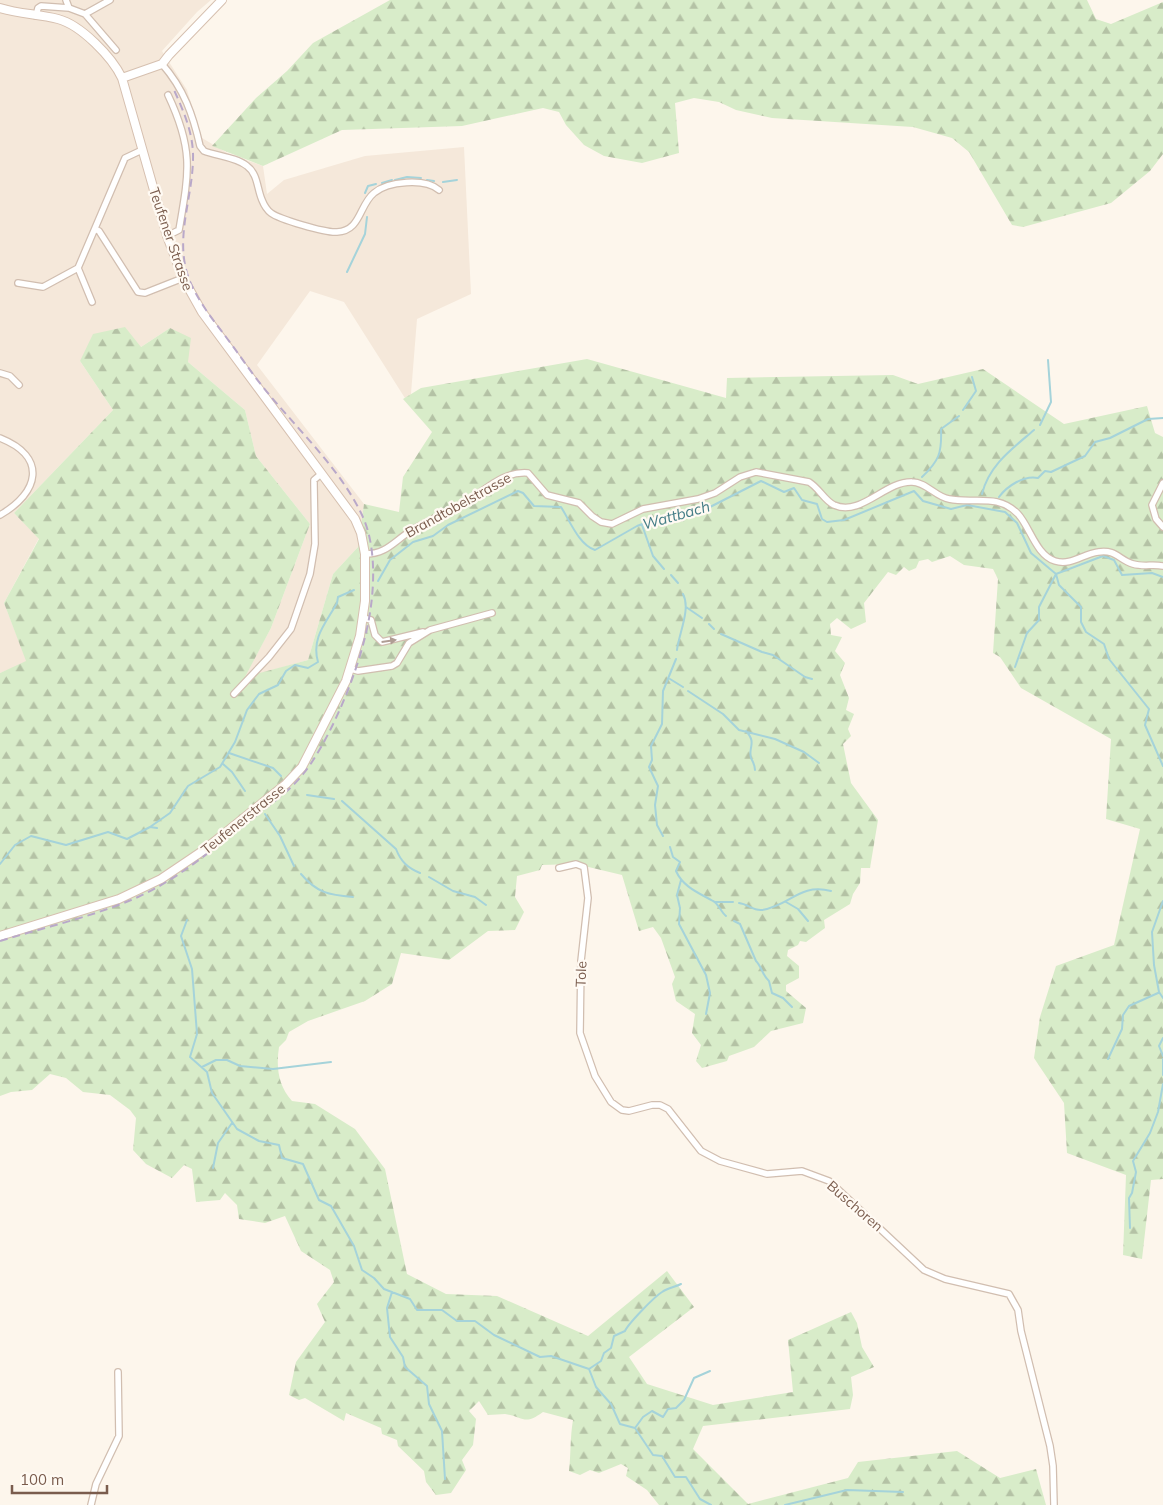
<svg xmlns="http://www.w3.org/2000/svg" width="1163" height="1505" font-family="Mulish,sans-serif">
  <defs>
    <pattern id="forest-firs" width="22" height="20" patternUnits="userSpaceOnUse" patternTransform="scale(1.25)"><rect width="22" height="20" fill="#d8ecc9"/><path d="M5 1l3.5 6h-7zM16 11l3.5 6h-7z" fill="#b4c2a5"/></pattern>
  </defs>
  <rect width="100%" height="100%" fill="#fdf6ec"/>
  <path fill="#f5e8da" d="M0 0H211L197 12 162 51 187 90 202 138 229 154 263 166 267 194 284 180 365 156 464 147 471 294 417 319 410 406 344 302 310 291 257 365 364 504 358 547 333 574 308 660 244 678 271 628 310 524 256 456 245 410 188 362 170 328 141 347 80 361 113 410 14 513 39 538 4 603 27 662 0 673Z"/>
  <path fill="url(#forest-firs)" d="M390 0H1087L1096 19 1111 24 1163 2V154L1150 171 1111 203 1023 227 1012 225 969 152 952 138 913 127 772 118 736 110 719 102 694 98 675 103 679 153 642 163 604 156 584 145 566 125 559 112 543 108 462 126 342 130 263 166 212 146 256 98 287 71 313 43Z
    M125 327 141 347 170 328 191 338 188 362 245 410 256 456 310 524 271 628 245 677 308 660 333 574 358 547 364 504 399 512 403 477 432 432 403 399 421 388 587 359 726 398 727 378 893 375 918 384 983 369 1064 424 1147 406 1155 433 1163 437V1179L1151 1180 1142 1259 1123 1255 1126 1175 1067 1153 1064 1103 1034 1058 1040 1017 1056 966 1114 945 1140 829 1106 819 1111 739 1021 688 1000 657 993 653 998 579 993 569 964 565 950 556 932 562 928 559 919 561 916 568 909 571 904 567 896 575 888 572 864 603 866 622 851 629 837 618 830 624 831 635 842 637 835 651 845 663 840 675 849 698 846 710 854 714 848 729 851 736 843 744 851 783 878 820 870 868H861L860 883 853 894 850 904 824 920 825 928 806 942 800 941 798 945 788 950 787 956 799 966V978L786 985V991L806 1008 803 1023 771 1031 754 1047 729 1056 727 1061 702 1068 696 1061 701 1045 692 1033 695 1014 676 1001 672 984 675 977 661 938 653 927 639 931 622 875 576 864 542 865 540 870 517 876 515 897 524 912 515 930 488 931 449 960 401 953 392 984 365 1001 308 1021 289 1032 286 1040 279 1047C276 1067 278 1085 292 1101L315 1104 355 1129 385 1169 407 1274 446 1294 497 1296 588 1336 667 1271 694 1307 629 1357 647 1384 713 1405 793 1392 788 1340 851 1312 857 1323 862 1347 874 1367 851 1377 853 1395 850 1409 703 1426 693 1449 748 1504 848 1478 858 1462 957 1451 1000 1478 1036 1469 1046 1505H659L647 1490 626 1476 628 1468 621 1464 599 1473 590 1470 580 1475 569 1471C571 1454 570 1437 573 1420L543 1412C524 1426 524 1417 505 1414 500 1414 494 1415 488 1415L479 1401 469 1411 476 1419 473 1445 462 1460 466 1470 451 1493 436 1495 426 1482 424 1471 398 1446 397 1440 382 1434 381 1428 346 1413 344 1421 305 1398 299 1400 289 1395 296 1362 325 1322 317 1304 334 1282 330 1270 301 1251 285 1216 265 1223 239 1219 237 1205 225 1193 220 1200 196 1202 192 1169 184 1165 172 1178 146 1164 133 1150 136 1118 130 1110 110 1095 83 1092 66 1078 50 1074 32 1090 11 1092 0 1096V673L26 661 4 603 39 539 14 513 113 410 80 361 93 334Z"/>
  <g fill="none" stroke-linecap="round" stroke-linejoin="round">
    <path stroke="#a5d3da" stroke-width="2" d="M395 180 407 177 421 178
      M427 180 434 181
      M443 182 457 180
      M382 183 392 180
      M365 193 368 186 376 184
      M347 272 365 234 367 217
      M963 410 976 391 972 377
      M1040 425 1051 402 1048 360
      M922 477C939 461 942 453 941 429L959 416
      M982 494C989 465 1012 449 1034 430
      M999 497C1007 486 1024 475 1038 478L1045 471 1051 472 1085 456 1095 442 1110 438 1148 419 1163 418
      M642 525 653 556 664 569
      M1056 574 1059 585 1081 607V622L1086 632 1104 644 1109 659 1149 709 1145 725 1163 766
      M671 575 678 583
      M378 581 390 560 413 542 433 536 448 525 518 491 523 493 534 506 561 507C570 521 579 545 595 550L637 526 666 515H683L702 506 710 507 761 481 784 492 794 488 802 500 817 504 822 519 827 522 844 520 914 491 923 501 951 509 967 505 1005 512 1017 523 1031 553 1056 574 1103 556 1114 560 1122 575 1152 573 1163 577
      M686 607 702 618
      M709 624 714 629
      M721 634 762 652 773 655 805 677 812 679
      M677 650C679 633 691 609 683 594
      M1015 667 1027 633 1039 620V607L1056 574
      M670 679 683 687
      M688 691 723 714 739 730 775 739 804 752 819 763
      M746 731C757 743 748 747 751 758 753 762 755 765 755 770
      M229 753 273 768 281 776
      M223 764 232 772 245 791
      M307 795 334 799
      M342 801 396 849C401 862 408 868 420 873
      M265 814 280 836 294 866
      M150 827 157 828
      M663 836 657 825 655 805 658 786 649 767 652 760 651 746 662 724 663 691 676 659
      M670 847 673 857 680 862 676 871C683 887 699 893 713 901 718 903 721 912 726 916
      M0 864 15 845 31 836 66 845 108 832 127 839 150 827 170 813 188 786 220 767 235 742 247 710 259 694 278 685 286 671 295 665 308 668 318 662C311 638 326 623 337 603L338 597 354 590
      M301 874C317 893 329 895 353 897
      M429 877 453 891 475 897 486 905
      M681 880 677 895 680 908 679 924 706 975 710 993 706 1014
      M1163 901 1152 932 1154 965 1159 992 1163 998
      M715 902H733
      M786 902 798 909 808 921
      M739 903C748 904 753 911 762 910 790 906 799 883 831 891
      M187 920 181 936 192 969 197 1034 190 1057 207 1072 212 1093 237 1129 259 1141 279 1145 282 1158 303 1164 319 1200 331 1206 354 1246 362 1270 374 1278 384 1289 410 1299 417 1310H442L457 1321H475L494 1335 540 1357 551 1356 589 1369 596 1387 611 1404 620 1424 635 1428 653 1455 662 1456 675 1477H686L700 1499 711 1505
      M734 921 740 924 756 961C762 967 762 975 769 981L772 993 783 998 792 1007
      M1163 1038 1159 1046 1163 1056
      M1108 1059 1122 1029 1123 1015 1129 1006 1158 993
      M1163 1059V1075
      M202 1067 216 1060H227L240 1066 273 1069 331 1062
      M213 1168 218 1143 232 1123
      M1130 1228 1129 1198 1132 1193 1136 1172 1133 1161 1150 1133 1158 1112 1163 1084
      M392 1292 387 1308 390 1337 403 1357 405 1367 427 1386 429 1404 442 1431 445 1479
      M589 1369 601 1361 604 1353 611 1348 614 1336 625 1331C628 1324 654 1297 662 1292 668 1288 675 1287 681 1284
      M635 1428 643 1417 652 1411 663 1417 668 1409 676 1408 684 1400 694 1378 710 1371
      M785 1505 847 1490 903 1492"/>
    <g stroke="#d1beb0" stroke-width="8">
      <path id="street" d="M66 0 69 8 85 14 116 50
        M85 14 110 0
        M36 16 38 8 41 6 69 8
        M162 64C184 89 193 115 200 146L204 151C217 156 236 157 247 166 258 174 257 189 262 200 264 205 267 210 271 213 279 219 325 233 337 232 361 231 359 205 374 193 388 181 425 178 439 190
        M95 229 99 231 138 292 145 293 183 278
        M167 236 179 230C189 172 194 150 168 95
        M78 268 92 302
        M18 283 43 287 78 268 125 158 142 150
        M0 373 10 376 19 385
        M0 438C48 457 39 493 0 515
        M1163 483 1152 505 1156 519 1163 527
        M365 554C387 554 394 541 412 530 430 520 449 512 467 501 487 489 503 471 528 473L547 495 579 503 592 516 601 522 612 524 643 509 698 499 715 493 740 477 756 472 809 482C819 488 824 500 834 505 861 517 885 481 912 482 926 482 936 497 949 499 974 504 998 493 1018 514 1030 527 1036 555 1055 561 1071 566 1083 554 1098 552 1116 549 1119 560 1133 564 1143 567 1153 564 1163 566
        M363 618 371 620 375 635 382 642 423 632
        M351 669 358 671 392 666 397 663 409 643 430 630 492 613
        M234 694 269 657 291 629 310 574 315 544 314 485V480L321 474
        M559 868 576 864 584 867 588 898 581 961 580 1033 595 1076 611 1102 622 1110 629 1111 652 1105H660L668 1109 701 1151 720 1161 767 1174 802 1171 829 1181 924 1270 945 1279 1009 1294 1018 1310 1021 1331 1050 1446 1053 1466 1054 1505
        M91 1505 96 1484 119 1436 118 1372"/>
    </g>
    <g stroke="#d6c0b0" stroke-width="10">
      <path id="secondary" d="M0 8C19 14 38 14 58 19 81 25 112 57 122 78L167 236 183 278 202 312 355 519 361 533 365 554V601L360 636 346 681 302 767 286 784 204 850 161 879 119 899 0 936
        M122 78 162 64 169 55 222 0"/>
    </g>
    <use href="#street" stroke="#fff" stroke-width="5.5"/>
    <use href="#secondary" stroke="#fff" stroke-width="8"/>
    <path stroke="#b9a8c9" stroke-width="2" stroke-dasharray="8 5" stroke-linecap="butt" d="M0 941C46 927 95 916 138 897 180 878 214 848 249 821 268 806 289 792 304 773 329 741 354 681 364 641 374 604 379 551 362 515 340 468 295 427 263 387 250 371 239 354 226 337 214 321 201 305 192 286 172 244 192 203 193 160 194 135 184 112 174 90"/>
  </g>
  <defs><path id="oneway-solid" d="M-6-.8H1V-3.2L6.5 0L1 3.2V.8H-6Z" transform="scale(1.25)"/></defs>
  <use fill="#af9d94" href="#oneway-solid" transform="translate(389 641) rotate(-8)"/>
  <g text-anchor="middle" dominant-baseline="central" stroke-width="4.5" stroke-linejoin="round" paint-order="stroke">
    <g font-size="14" fill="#7a5c4d" stroke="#fffaf3">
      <text transform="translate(171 239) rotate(71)">Teufener Strasse</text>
      <text transform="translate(458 505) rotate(-29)">Brandtobelstrasse</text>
      <text transform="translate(243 819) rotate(-39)">Teufenerstrasse</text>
      <text transform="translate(581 974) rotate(-88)">Tole</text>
      <text transform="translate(855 1206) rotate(41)">Buschoren</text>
    </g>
    <g font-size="15" font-style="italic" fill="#437c86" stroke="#fffaf3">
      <text transform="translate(676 515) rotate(-16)">Wattbach</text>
    </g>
  </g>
  <path d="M12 1485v8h95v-8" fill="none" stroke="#7a5c4d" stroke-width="2.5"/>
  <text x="20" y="1485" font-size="15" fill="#7a5c4d" stroke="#fffaf3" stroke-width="4" paint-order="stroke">100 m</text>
</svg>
